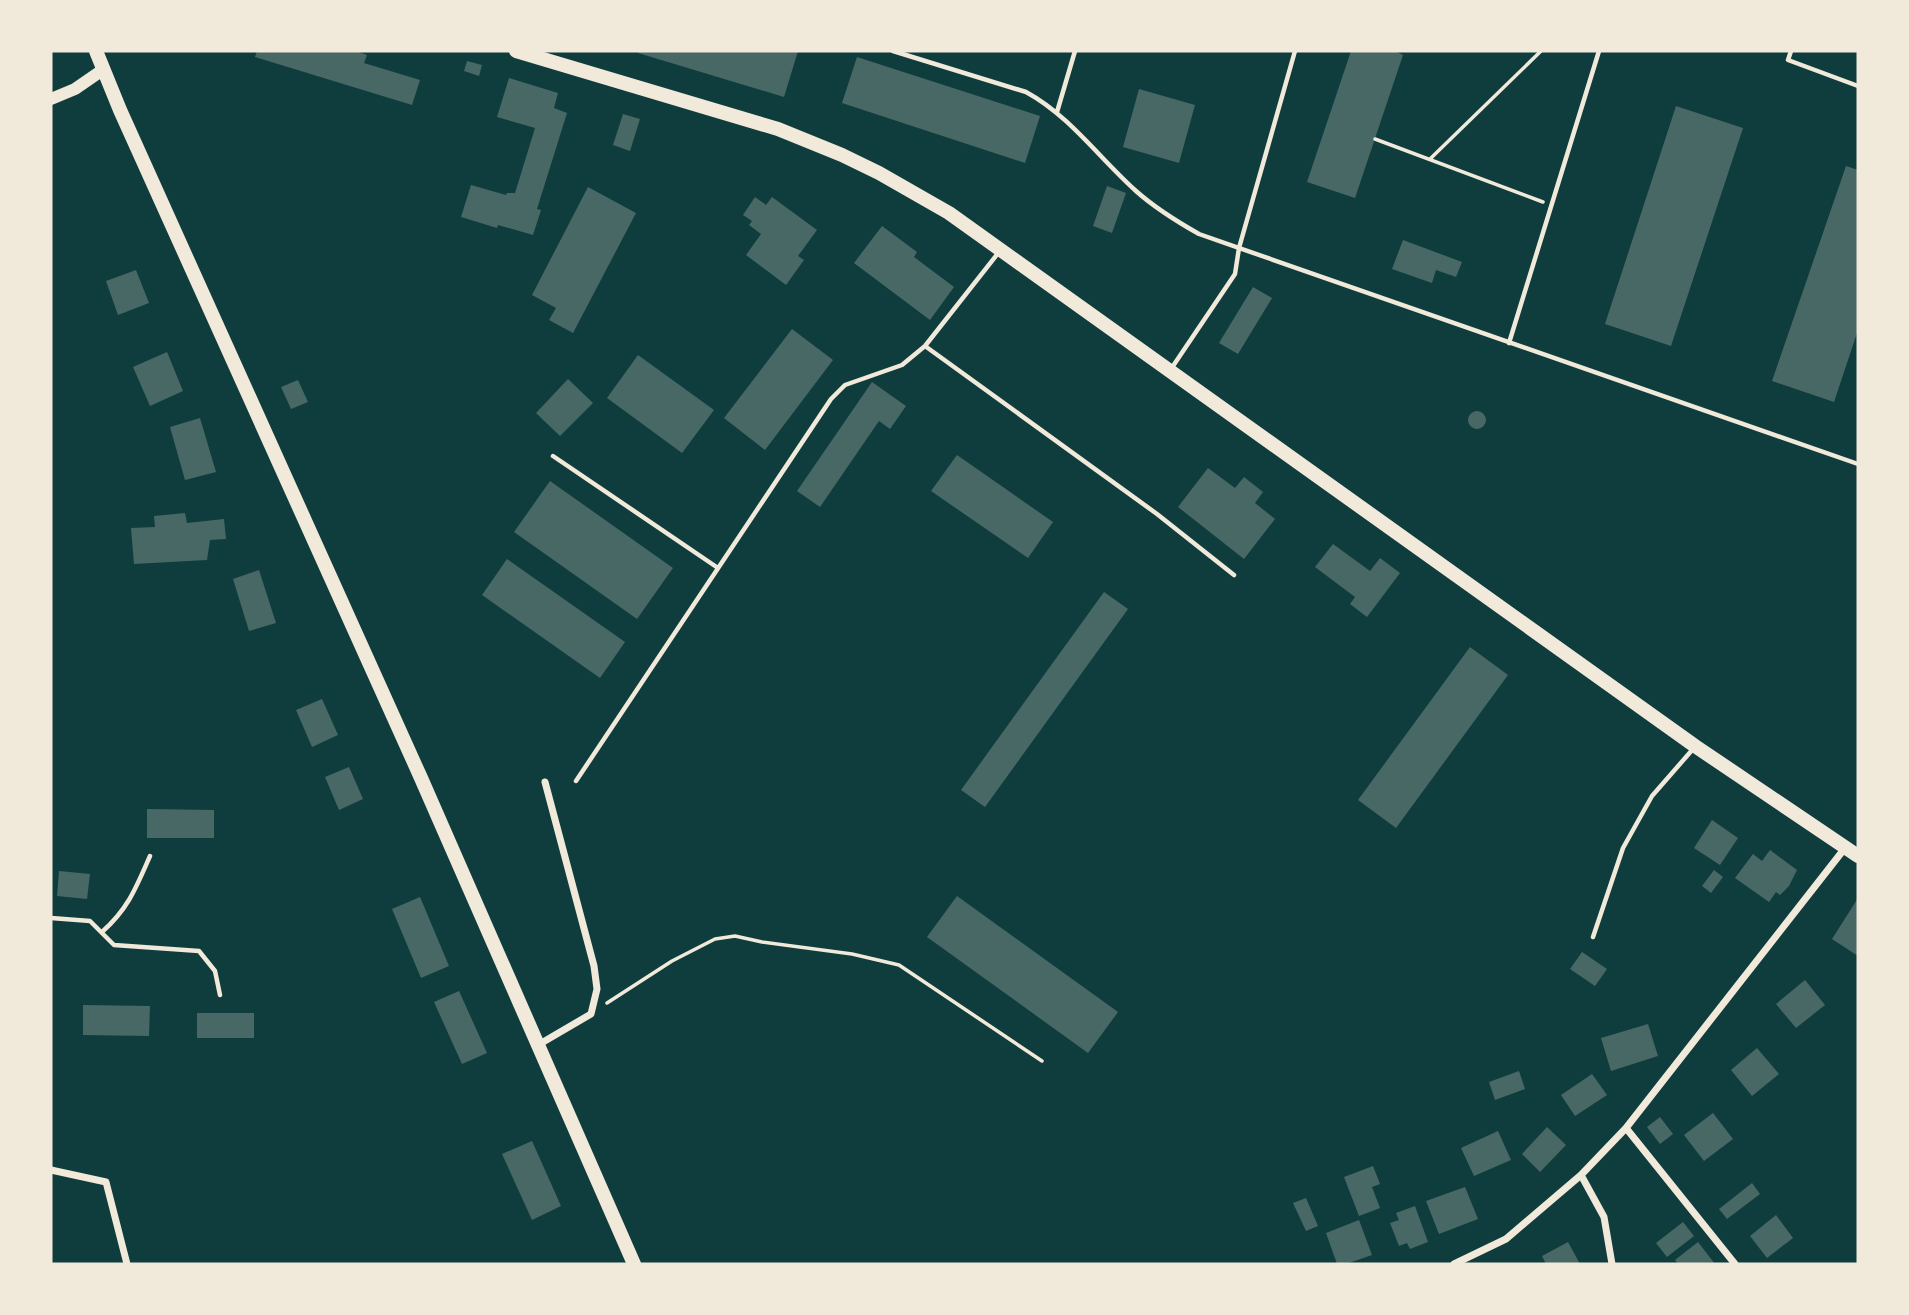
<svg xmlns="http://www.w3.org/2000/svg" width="1909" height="1315" font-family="'PT Sans',sans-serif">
  <rect width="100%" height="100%" fill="#0f3d3e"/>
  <path fill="#486865" d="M257 51H356L367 55 364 63 420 80 412 105 255 57Z
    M639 51H798L784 97 638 53Z
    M1351 51H1395L1403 55 1355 198 1307 182Z
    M857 57 1040 116 1025 163 842 103Z
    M467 61 482 65 479 76 464 71Z
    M509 78 558 93 554 108 567 113 537 209 541 210 533 235 498 225 497 228 461 217 471 185 506 195 507 193H515L535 128 497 117Z
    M1139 89 1195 105 1179 163 1123 147Z
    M1676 106 1743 128 1671 346 1605 324Z
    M623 114 640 119 630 151 613 145Z
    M1846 166 1858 170V330L1834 402 1772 381Z
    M1107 186 1126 193 1112 233 1093 226Z
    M588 187 636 213 573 333 549 320 556 308 532 295Z
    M755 197 766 205 772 197 817 230 798 256 804 260 786 285 746 255 761 234 749 225 752 221 743 215Z
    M882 226 917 252 914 257 954 287 930 320 854 263Z
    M1403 240 1462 262 1456 277 1436 270 1432 283 1392 269Z
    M136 270 149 303 118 315 106 281Z
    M1253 287 1272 298 1238 354 1219 343Z
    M792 329 833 360 765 450 724 418Z
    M167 352 183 391 150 406 133 367Z
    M638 355 714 410 682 453 607 398Z
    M568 379 593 403 560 436 536 413Z
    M298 380 308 402 291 409 281 387Z
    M872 382 906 406 890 429 879 421 820 507 797 491Z
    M1468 420a9 9 0 1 1 18 0a9 9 0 1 1-18 0Z
    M200 418 216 472 185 480 170 427Z
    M957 455 1053 522 1028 558 931 491Z
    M1208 468 1235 488 1244 477 1263 492 1255 503 1275 519 1244 559 1178 507Z
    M550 481 673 568 637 619 514 532Z
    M185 513 187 523 224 519 226 539 210 540 207 560 134 564 131 528 155 527 154 516Z
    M1333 544 1370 571 1380 558 1400 573 1367 617 1350 604 1355 597 1315 567Z
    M507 559 625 642 600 678 482 595Z
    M259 570 276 623 249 631 233 579Z
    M1104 592 1128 609 985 807 961 790Z
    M1470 647 1508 675 1396 828 1358 800Z
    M322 699 338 735 312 747 296 710Z
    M349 767 363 799 339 810 325 777Z
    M147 809 214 810V838H147Z
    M1712 820 1738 838 1720 865 1694 848Z
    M1770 850 1797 870 1789 886 1780 895 1776 892 1769 902 1735 878 1753 854 1762 861Z
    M1714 870 1723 877 1711 893 1702 886Z
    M59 871 90 874 87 899 57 896Z
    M957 896 1118 1012 1088 1053 927 937Z
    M420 897 449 966 421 978 392 909Z
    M1858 898V956L1832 939Z
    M1582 952 1607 969 1595 986 1570 969Z
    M1805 980 1825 1005 1796 1028 1776 1004Z
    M459 991 487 1053 462 1064 434 1002Z
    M83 1005 150 1006 149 1036 83 1035Z
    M197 1013H254V1038H197Z
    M1648 1024 1658 1056 1611 1071 1601 1038Z
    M1757 1048 1779 1074 1752 1096 1731 1070Z
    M1519 1071 1525 1089 1495 1100 1489 1082Z
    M1592 1074 1607 1095 1575 1116 1561 1095Z
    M1713 1113 1733 1139 1704 1161 1684 1135Z
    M1660 1117 1673 1134 1660 1144 1647 1127Z
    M1547 1127 1566 1145 1540 1172 1522 1154Z
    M1498 1131 1511 1160 1474 1176 1461 1148Z
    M532 1141 561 1206 532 1220 502 1154Z
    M1373 1166 1380 1184 1372 1187 1380 1208 1359 1216 1344 1177Z
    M1752 1183 1760 1194 1727 1219 1719 1209Z
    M1465 1187 1478 1219 1439 1234 1426 1201Z
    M1306 1198 1318 1226 1306 1231 1293 1203Z
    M1415 1206 1428 1242 1410 1249 1407 1243 1399 1246 1390 1223 1399 1220 1396 1213Z
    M1776 1215 1793 1238 1767 1258 1750 1236Z
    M1359 1220 1372 1255 1346 1264H1337L1326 1233Z
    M1683 1222 1694 1236 1667 1257 1656 1243Z
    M1568 1242 1580 1264H1546L1542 1256Z
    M1698 1242 1715 1264H1678L1675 1260Z"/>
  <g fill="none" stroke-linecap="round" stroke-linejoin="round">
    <path stroke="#f1e9da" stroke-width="3.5" d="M1375 139 1543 202
      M1430 159 1541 51
      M607 1003 672 961 715 939 735 936 762 942 852 954 899 965 1042 1061"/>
    <path stroke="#f1e9da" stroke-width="4.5" d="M893 51 1026 92C1070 116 1099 158 1136 191 1155 208 1176 221 1199 234L1858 464
      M1791 51 1788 60 1858 86
      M1057 112 1075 51
      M1509 343 1599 51
      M925 346 1157 514 1234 575
      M1171 369 1235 274 1239 248 1295 51
      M553 456 718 568
      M576 781 831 399 845 385 902 365 925 346 999 252
      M51 918 90 921 114 945 199 951 215 971 220 995
      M102 932C128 909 136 888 150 856
      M1593 937 1623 848 1652 796 1693 749"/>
    <path stroke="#f1e9da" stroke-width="7" d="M538 1045 591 1014 597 989 594 966 545 782
      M1626 1128 1735 1264
      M51 1170 106 1182 127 1264
      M1581 1175 1604 1217 1612 1264
      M1454 1264 1506 1239 1581 1175 1626 1128 1845 848"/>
    <path stroke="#f1e9da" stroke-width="12" d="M51 99 75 89 104 69"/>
    <path stroke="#f1e9da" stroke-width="14" d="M96 51 120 110 421 778 634 1264
      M516 51 778 129 842 155 879 173 949 213 1695 746 1858 856"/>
  </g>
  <rect width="1909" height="1315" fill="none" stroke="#f1e9da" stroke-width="105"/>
</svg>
